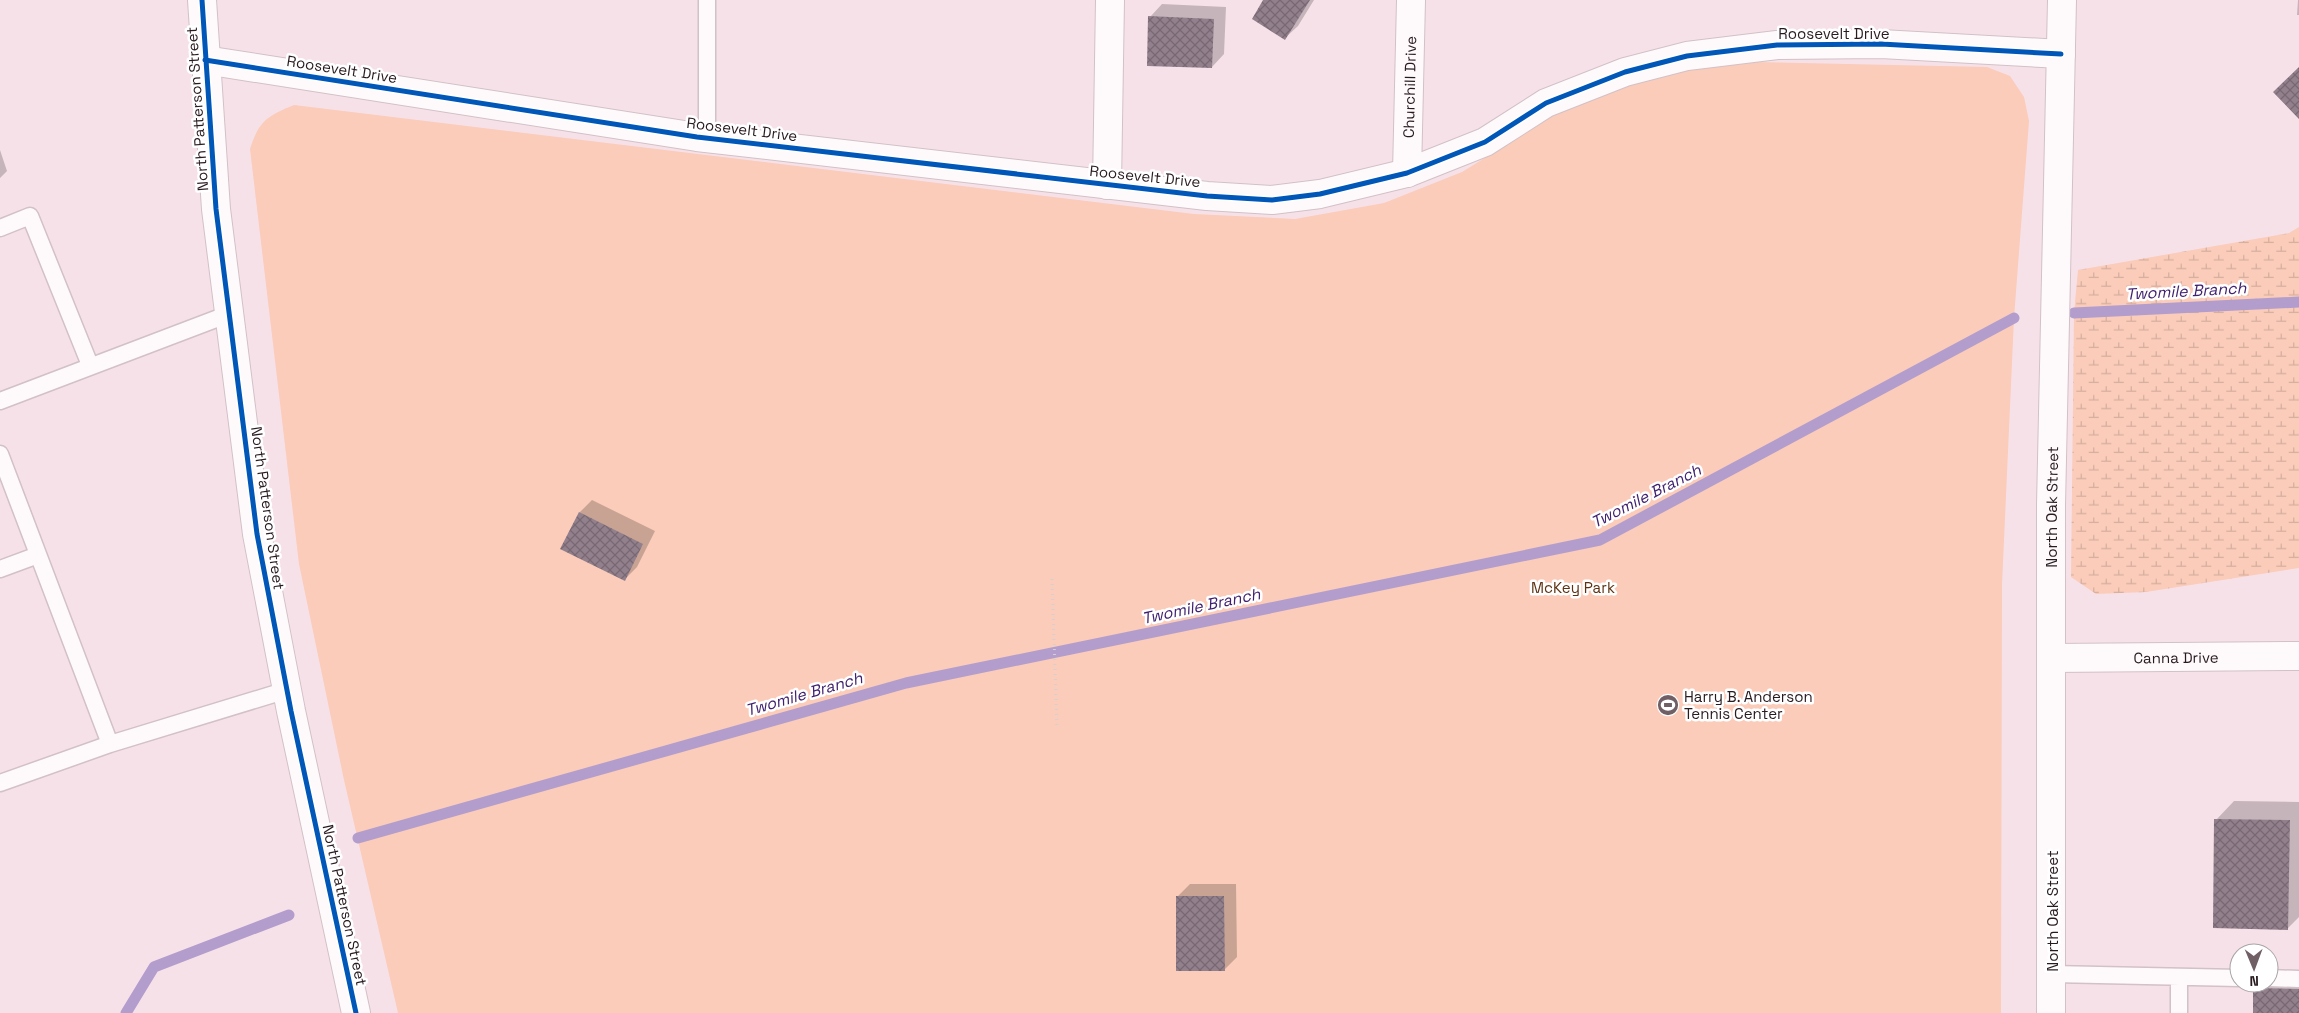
<svg xmlns="http://www.w3.org/2000/svg" width="2299" height="1013" font-family="'Space Grotesk',sans-serif">
  <defs>
    <pattern id="wetland-marsh" width="20" height="14" patternUnits="userSpaceOnUse" patternTransform="scale(1.25)"><rect width="20" height="14" fill="#faccb9"/><path d="M1 5h8M5 5V1M11 12h8M15 12V8" fill="none" stroke="#d6af9f"/></pattern>
    <pattern id="building-cross-hatch" width="8" height="8" patternUnits="userSpaceOnUse" patternTransform="scale(1.25)"><rect width="8" height="8" fill="#93808d"/><path d="M0 0l8 8M0 8l8-8" fill="none" stroke="#786873"/></pattern>
  </defs>
  <rect width="100%" height="100%" fill="#f7e1e9"/>
  <path fill="url(#wetland-marsh)" d="M2299 227V568L2146 592 2096 594 2071 577 2074 313 2078 270 2289 233Z"/>
  <path fill="#faccb9" d="M1755 62 1987 67 2010 76 2024 97 2029 121 2014 318 2002 585 2001 1013H398L344 780 299 564 250 149C259 121 267 116 294 105L1194 214 1295 219 1384 203 1462 172 1564 109 1671 70Z"/>
  <path fill="#0003" d="M1265 0H1314L1298 26 1285 38Z
    M2298 0H2299V15H2297Z
    M1162 4 1226 7 1224 54 1212 67 1150 17Z
    M0 150 7 171 0 178Z
    M592 500 655 531 637 567 625 579 562 549 580 512Z
    M2234 801 2299 802V917L2288 928 2216 820Z
    M1190 884H1236L1237 957 1224 970 1177 897Z
    M2272 971H2299V1013H2254V989L2260 983H2269Z"/>
  <g fill="none" stroke-linecap="round" stroke-linejoin="round">
    <path stroke="#b29dcd" stroke-width="11" d="M2074 313 2299 302
      M358 838 906 683 1600 540 2014 318
      M126 1013 154 967 289 915"/>
  </g>
  <path fill="url(#building-cross-hatch)" d="M1263 0H1310L1285 40 1252 19Z
    M1148 16 1214 19 1212 68 1147 66Z
    M2299 67V119L2273 92Z
    M579 512 643 544 625 581 560 549Z
    M2214 819 2290 820 2288 930 2213 928Z
    M1176 896H1224L1225 971H1176Z
    M2253 988 2299 989V1013H2253Z"/>
  <g fill="none" stroke-linecap="round" stroke-linejoin="round">
    <g stroke="#d2c1c7" stroke-width="19">
      <path id="service" d="M707 0V138
        M0 228 30 216 90 365
        M0 401 229 314
        M0 454 110 744 287 690
        M0 569 38 555
        M0 783 110 744
        M2052 974 2239 978
        M2269 978 2299 979
        M2179 1013V978"/>
    </g>
    <g stroke="#d2c1c7" stroke-width="30">
      <g id="minor">
        <path d="M205 60 697 137 1207 196 1272 200 1320 194 1407 173 1485 142 1546 103 1625 72 1687 56 1777 45 1881 44 2061 54"/>
        <path id="s1" d="M1407 173 1411 0"/>
        <path d="M1107 185 1110 0"/>
        <path id="s2" d="M2052 658 2299 656"/>
      </g>
    </g>
    <g stroke="#d2c1c7" stroke-width="30">
      <g id="tertiary">
        <path id="s3" d="M2051 1013V505L2062 0"/>
      </g>
    </g>
    <g stroke="#d2c1c7" stroke-width="30">
      <path id="secondary" d="M202 0 216 209 257 534 291 711 356 1013"/>
    </g>
    <path stroke="#d6cfd1" stroke-width="3" stroke-dasharray="1 4" stroke-linecap="butt" d="M1052 579 1057 727"/>
    <use href="#service" stroke="#fefafc" stroke-width="16"/>
    <use href="#minor" stroke="#fefafc" stroke-width="28"/>
    <use href="#tertiary" stroke="#fefafc" stroke-width="28"/>
    <use href="#secondary" stroke="#fefafc" stroke-width="28"/>
    <g stroke="#fff" stroke-width="8">
      <path id="cycleway" d="M202 0 216 209 257 534 291 711 356 1013
        M205 60 697 137 1207 196 1272 200 1320 194 1407 173 1485 142 1546 103 1625 72 1687 56 1777 45 1881 44 2061 54"/>
    </g>
    <use href="#cycleway" stroke="#0057b8" stroke-width="5"/>
  </g>
  <defs>
    <g id="stadium-disc" transform="scale(1.125)"><circle r="9.5" fill="#706066" stroke="#fff"/><path d="M0-5a6.5 5 0 1 0 0 10a6.5 5 0 1 0 0-10ZM-3.5-1.8h7v3.6h-7Z" fill="#fff"/></g>
  </defs>
  <g fill-rule="evenodd">
    <use href="#stadium-disc" x="1668" y="705"/>
  </g>
  <g text-anchor="middle" dominant-baseline="central" stroke-width="5" stroke-linejoin="round" paint-order="stroke">
    <g font-size="15" fill="#281b1f" stroke="#fff">
      <text x="1834" y="33">Roosevelt Drive</text>
      <text transform="translate(342 69) rotate(9)">Roosevelt Drive</text>
      <text stroke="none"><textPath href="#s1" startOffset="86">Churchill Drive</textPath></text>
      <text transform="translate(197 109) rotate(-94)">North Patterson Street</text>
      <text transform="translate(742 129) rotate(7)">Roosevelt Drive</text>
      <text transform="translate(1145 176) rotate(6)">Roosevelt Drive</text>
      <text stroke="none"><textPath href="#s3" startOffset="506">North Oak Street</textPath></text>
      <text transform="translate(268 508) rotate(82)">North Patterson Street</text>
      <text stroke="none"><textPath href="#s2" startOffset="124">Canna Drive</textPath></text>
      <text transform="translate(345 905) rotate(78)">North Patterson Street</text>
      <text transform="translate(2052 911) rotate(-90)">North Oak Street</text>
    </g>
    <g font-size="15" fill="#5d3212" stroke="#fff">
      <text x="1573" y="587">McKey Park</text>
    </g>
    <g font-size="15" fill="#281b1f" stroke="#fff" text-anchor="start">
      <text x="1684" y="696">Harry B. Anderson<tspan x="1684" dy="17">Tennis Center</tspan></text>
    </g>
    <g font-size="16" font-style="italic" fill="#40216f" stroke="#fff">
      <text transform="translate(2186 291) rotate(-3)">Twomile Branch</text>
      <text transform="translate(1646 496) rotate(-27)">Twomile Branch</text>
      <text transform="translate(1201 606) rotate(-12)">Twomile Branch</text>
      <text transform="translate(804 694) rotate(-16)">Twomile Branch</text>
    </g>
  </g>
  <g transform="translate(2254 968) rotate(179)"><circle r="24" fill="#ffffff" stroke="#a9a4a5"/>
  <path d="M0-4L9 19L0 12L-9 19Z" fill="#706066"/>
  <text y="-8" font-size="14" font-weight="bold" text-anchor="middle" fill="#281b1f">N</text>
  </g>
</svg>
